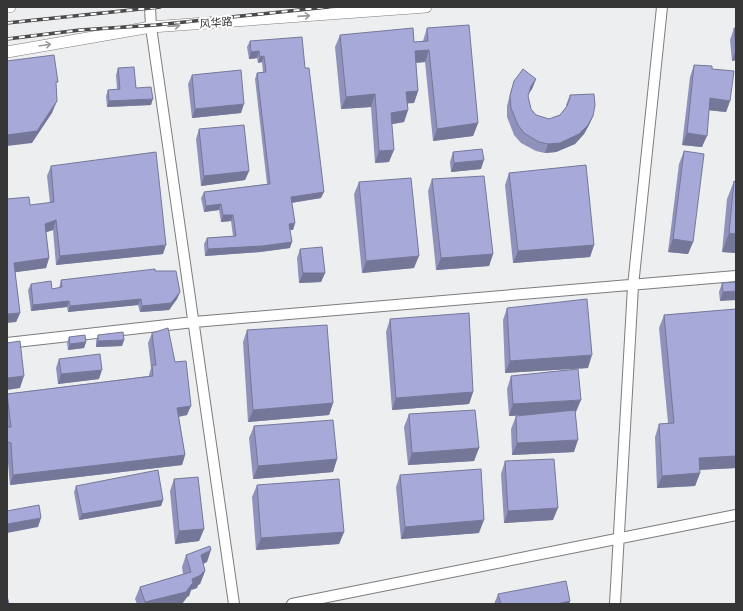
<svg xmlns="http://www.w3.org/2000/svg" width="743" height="611" font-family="'Source Sans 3','Noto Sans SC',sans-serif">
  <rect width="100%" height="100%" fill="#edeef0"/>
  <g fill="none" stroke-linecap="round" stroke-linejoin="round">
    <g stroke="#7c7c7e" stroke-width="12">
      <path id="secondary" d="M150 7 151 27 234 604
        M7 343 194 322 736 276
        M292 604 736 515
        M615 604 633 286 662 7"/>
    </g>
    <g stroke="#7c7c7e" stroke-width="12">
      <path id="primary" d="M7 7H10
        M7 52 151 27 426 7"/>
    </g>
    <use href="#secondary" stroke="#fff" stroke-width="10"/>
    <use href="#primary" stroke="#fff" stroke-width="11"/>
    <g stroke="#4a4a4b" stroke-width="3.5">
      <path id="rail" d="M7 23 160 7
        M7 39 80 30 156 25 328 7"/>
    </g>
    <use href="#rail" stroke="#fff" stroke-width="2" stroke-dasharray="6" stroke-linecap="butt"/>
  </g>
  <path fill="#9092bb" d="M427 28 478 123 473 136 433 141 425 62 416 63 418 91 414 103H407L408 110 404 122 392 124 389 162 375 163 371 107 341 109 335 47 340 35 414 42 423 41Z
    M734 28H736V60L732 61 730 40Z
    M250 41 305 68 321 198 292 203 295 223 293 230H290V248L260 252 205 256 204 244 207 238 233 236 231 221 221 222 219 210 204 212 201 198 204 192 267 184 255 79 257 73 263 72 262 62 258 63 257 58 249 59 247 47Z
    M694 65 712 69 730 101 726 112 709 110 702 147 682 145 690 77Z
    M118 68 136 88 151 105 107 107 106 96 108 90 117 89 116 75Z
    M192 75 241 113 192 118 188 84Z
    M536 79 532 89 528 94V96L531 109 536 115 549 119 560 115 567 107 566 105 570 95 593 116 589 125 584 134 575 144 556 152 545 153 536 151 521 143 514 135 507 117V106L511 90 514 81Z
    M199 129 249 171 245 180 201 186 196 139Z
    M684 151 693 242 688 254 668 252 679 164Z
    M453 152 481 169 451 172 450 162Z
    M51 166 163 254 56 265 53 230 46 232 49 258 46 268 15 272 20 313 16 322 7 199 30 205 50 203 47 176Z
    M509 173 594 245 590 257 513 263 505 185Z
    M432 179 493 254 489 266 436 270 428 191Z
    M734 181 736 253 722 252 727 199Z
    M359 182 414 268 362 273 354 194Z
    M300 249 325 273 321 282 299 283 297 258Z
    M155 271 180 292 177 299 169 310 140 312 138 305 68 312 67 307 31 311 28 290 31 284 52 289 59 288 61 280Z
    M736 282 720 301 719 292 722 283Z
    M507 308 588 368 505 373 503 320Z
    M736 309V468L699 470 700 473 695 486 657 488 655 437 659 424 668 423 659 328 664 315Z
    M390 319 473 392 469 404 392 410 386 332Z
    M247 330 333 403 329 415 248 422 243 342Z
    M152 333 175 362 187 415 179 417 185 455 182 465 10 485 7 452V394L149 376V375L151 368 148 343Z
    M98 335 124 340 122 346 96 347V341Z
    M69 337 86 342 84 348 68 350 67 343Z
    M59 359 99 379 58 384 56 368Z
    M511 376 576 412H575L574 452 512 455 511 429 516 416 524 415 509 416 507 389Z
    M409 414 479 448 474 461 408 465 404 427Z
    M254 426 337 459 333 472 253 479 249 438Z
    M505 461 553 520 504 523 501 474Z
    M400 475 479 533 401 539 396 487Z
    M174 479 204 529 199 541 175 544 170 491Z
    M257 485 344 532 339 544 256 550 252 497Z
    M76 486 163 500 161 506 79 520 74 492Z
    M186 555 207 562 203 564 205 571 200 584 198 585 197 588 191 590 189 596 187 597 182 604H137L135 599 140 587 183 574 182 567Z
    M498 594 570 601 569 604H494Z"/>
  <path fill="#757798" d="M736 49V60L732 61Z
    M429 50 425 62 410 63 415 51Z
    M259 51 257 58 249 59 251 52Z
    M264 56 262 62 258 63 260 57Z
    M536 79 532 89 527 96 531 86Z
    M418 91 414 103 401 104 406 92Z
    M375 94 371 107 341 109 346 97Z
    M710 98 730 101 726 112 706 110Z
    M153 99 151 105 107 107 109 101Z
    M57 101 52 113 32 143 7 146V135Z
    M244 104 241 113 192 118 195 109Z
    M408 110 404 122 387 125 391 113Z
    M593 116 589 125 584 134 575 144 556 152 545 153 548 144Z
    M478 123 473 136 433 141 437 129Z
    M687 133 707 136 702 147 682 145Z
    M394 150 389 162 375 163 379 151Z
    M484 160 481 169 451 172 454 163Z
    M249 171 245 180 201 186 204 176Z
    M324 192 321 198 289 203 291 197Z
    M221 204 219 210 204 212 206 206Z
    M223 215H233L231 221 221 222Z
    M56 220 53 230 41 234 45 224Z
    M295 223 293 230H286L289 224Z
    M729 233 736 234V253L722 252Z
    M673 239 693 242 688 254 668 252Z
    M292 242 290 248 260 252 205 256 208 249Z
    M166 245 163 254 56 265 60 256Z
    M594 245 590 257 513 263 518 251Z
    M493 254 489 266 436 270 441 258Z
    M419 256 414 268 362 273 366 261Z
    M49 258 46 268 10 273 14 263Z
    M303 273H325L321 282 299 283Z
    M736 291V300L720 301 723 292Z
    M180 292 177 299 169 310 140 312 142 306Z
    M141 299 138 305 68 312 70 306Z
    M69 301 67 307 31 311 33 305Z
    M20 313 16 322 7 323V314Z
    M124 340 122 346 96 347 98 341Z
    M86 342 84 348 68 350 70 344Z
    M592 355 588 368 505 373 510 361Z
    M102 370 99 379 58 384 61 374Z
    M24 376 20 388 7 390V378Z
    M473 392 469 404 392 410 396 398Z
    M581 400 576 412 509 416 513 404Z
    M333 403 329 415 248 422 253 410Z
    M191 406 187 415 174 417 177 408Z
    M578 440 574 452 512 455 517 443Z
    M479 448 474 461 408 465 412 453Z
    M185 455 182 465 10 485 13 475Z
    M736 456V468L694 470 699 458Z
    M337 459 333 472 253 479 258 466Z
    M700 473 695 486 657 488 662 476Z
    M163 500 161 506 79 520 82 514Z
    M558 508 553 520 504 523 508 511Z
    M41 518 38 527 7 533V524Z
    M484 520 479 533 401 539 405 527Z
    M204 529 199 541 175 544 179 531Z
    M344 532 339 544 256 550 261 538Z
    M211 550 207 562 196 567 201 555Z
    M205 571 200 584 198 585 197 588 191 590 189 596 187 597 182 604H144L145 602 192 579Z
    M570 601 569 604H556Z"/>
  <path fill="#a7aad9" stroke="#757798" d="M469 25 478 123 437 129 429 50 415 51 418 91 406 92 408 110 391 113 394 150 379 151 375 94 346 97 340 35 413 28 414 42 428 41 427 28Z
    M734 28H736V48Z
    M302 37 305 68H309L324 192 291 197 295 223 289 224 292 242 262 246 208 249 207 238 236 236 233 215H223L221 204 206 206 204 192 270 184 257 73 266 72 264 56 260 57 259 51 251 52 250 41Z
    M54 55 58 82H56L57 101 37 131 7 135V61Z
    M694 65 712 66V69L734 71 730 101 710 98 707 136 687 133Z
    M134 67 136 88 151 87 153 99 109 101 108 90 120 89 118 68Z
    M523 69 536 79 531 86 528 96 531 109 536 115 549 119 560 115 567 106 570 98V95L594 94 595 105 593 116 588 125 579 134 560 143 548 144 539 142 524 133 518 125 511 108 510 96 514 81Z
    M241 70 244 104 195 109 192 75Z
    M244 125 249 171 204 176 199 129Z
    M482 149 484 160 454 163 453 152Z
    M684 151 704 154 693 242 673 239Z
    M156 152 166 245 60 256 56 220 45 224 49 258 14 263 20 313 7 314V199L29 197 30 205 54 202 51 166Z
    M586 165 594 245 518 251 509 173Z
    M484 176 493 254 441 258 432 179Z
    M411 178 419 256 366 261 359 182Z
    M734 181 736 182V234L729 233Z
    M322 247 325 273H303L300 249Z
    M155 269V271H176L180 292 171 303 142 306 141 299 70 306 69 301 33 305 31 284 51 281 52 289 62 287 61 280Z
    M736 282V291L723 292 722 283Z
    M587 299 592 355 510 361 507 308Z
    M736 309V456L699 458 700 473 662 476 659 424 674 423 664 315Z
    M469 313 473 392 396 398 390 319Z
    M327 325 333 403 253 410 247 330Z
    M168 328 175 362 186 361 191 406 177 408 185 455 13 475 11 443 7 442V427H11L7 394 153 376 152 365H156L152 333Z
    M123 332 124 340 98 341V335Z
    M85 335 86 342 70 344 69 337Z
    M20 341 24 376 7 378V343Z
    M100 354 102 370 61 374 59 359Z
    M578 369 581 400 513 404 511 376Z
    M475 410 479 448 412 453 409 414Z
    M575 410 578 440 517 443 516 416Z
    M333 420 337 459 258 466 254 426Z
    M554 459 558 508 508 511 505 461Z
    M481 469 484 520 405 527 400 475Z
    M158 470 163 500 82 514 76 486Z
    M198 477 204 529 179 531 174 479Z
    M339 479 344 532 261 538 257 485Z
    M39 505 41 518 7 524V511Z
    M210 546 211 550 201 555 205 571 202 573 201 575 192 579 193 583 191 585 186 592 145 602 140 587 191 572 186 555Z
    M566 581 570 601 556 604H501L498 594Z
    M7 596 9 604H7Z"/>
  <defs><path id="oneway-shaft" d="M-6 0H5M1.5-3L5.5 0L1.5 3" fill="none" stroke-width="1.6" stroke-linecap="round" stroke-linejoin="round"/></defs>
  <g stroke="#9a9a9b">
    <use href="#oneway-shaft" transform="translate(304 16) rotate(-4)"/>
    <use href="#oneway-shaft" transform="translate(174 26) rotate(-4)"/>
    <use href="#oneway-shaft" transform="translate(45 45) rotate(-9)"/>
  </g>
  <g text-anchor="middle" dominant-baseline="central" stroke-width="4" stroke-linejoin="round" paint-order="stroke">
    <g font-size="11" fill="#363637" stroke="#fff">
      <text transform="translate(216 23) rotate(-4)">风华路</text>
    </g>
  </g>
  <rect width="743" height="611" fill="none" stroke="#363637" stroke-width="16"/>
</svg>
